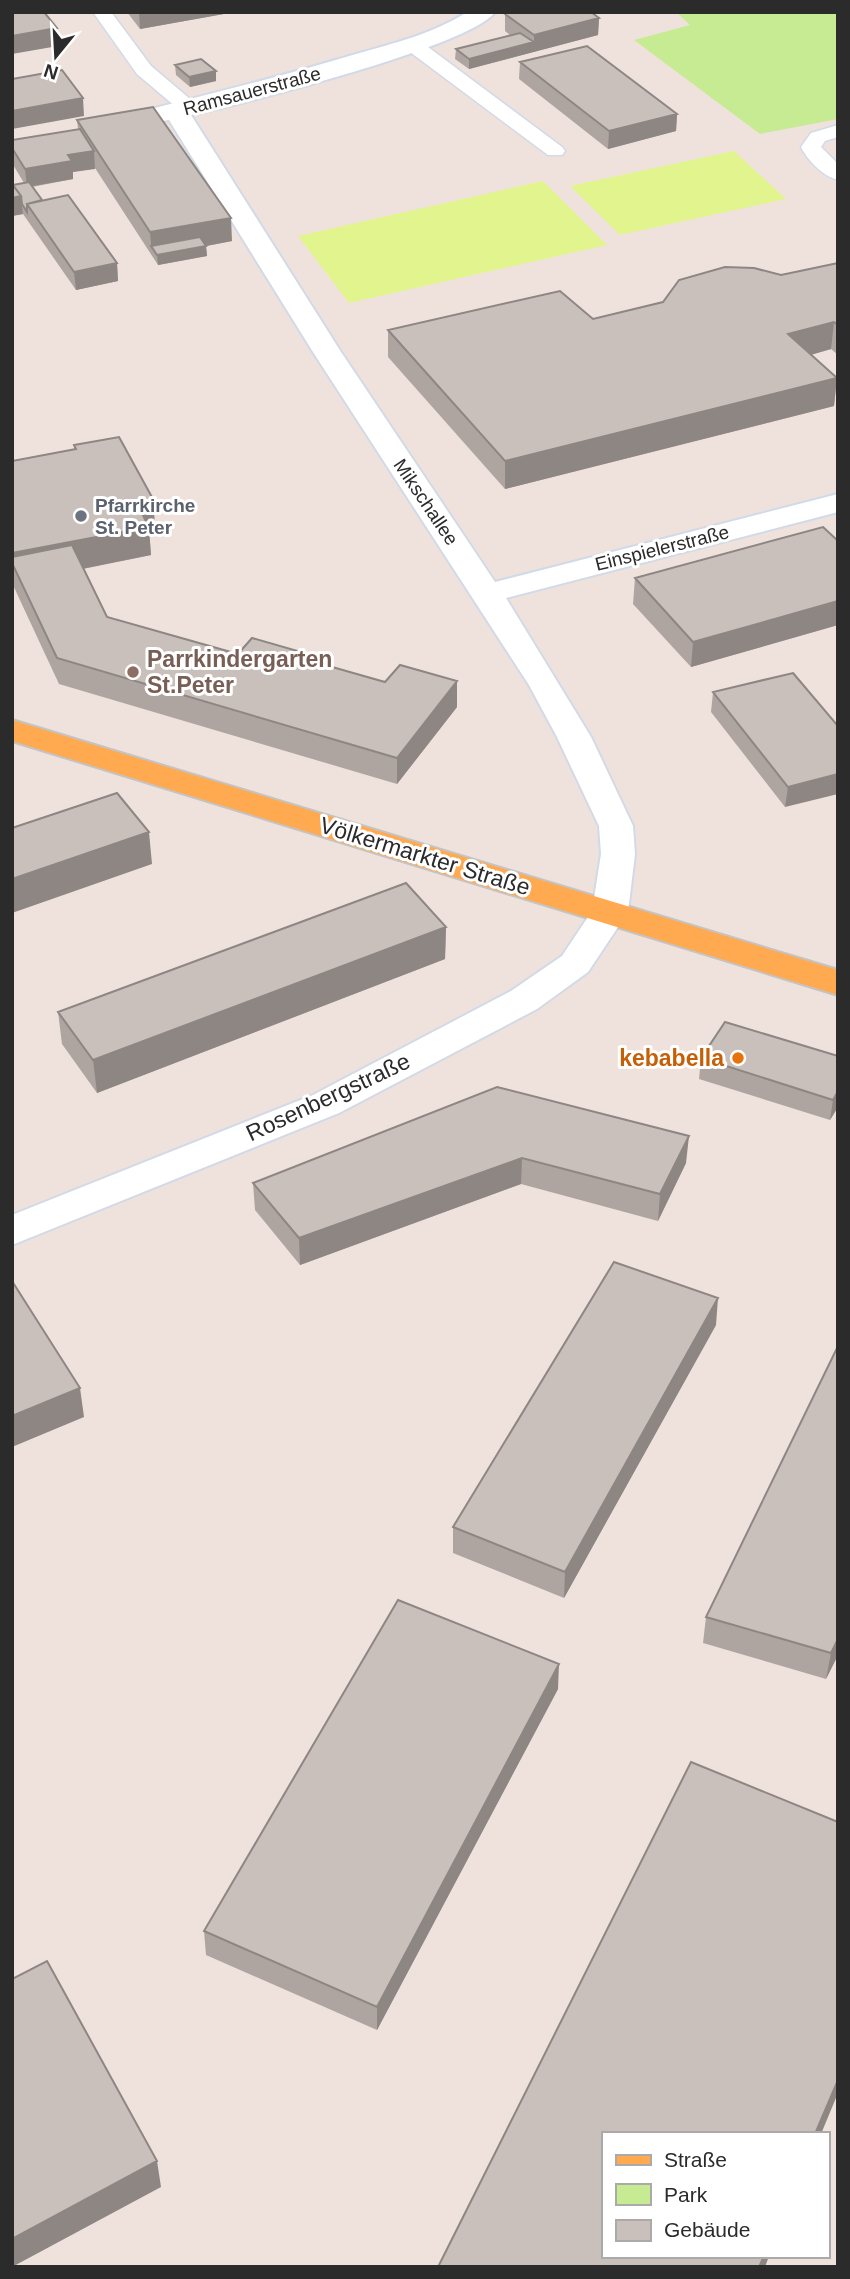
<svg xmlns="http://www.w3.org/2000/svg" width="850" height="2279" font-family="Helvetica,sans-serif">
  <rect width="100%" height="100%" fill="#efe2dc"/>
  <path fill="#c7eb92" d="M676 12H838V119L760 134 634 40 690 25Z"/>
  <path fill="#e2f48d" d="M734 151 786 199 620 235 570 186Z
    M543 181 607 245 349 303 298 236Z"/>
  <g fill="none" stroke-linecap="round" stroke-linejoin="round">
    <g stroke="#d1dae6" stroke-width="3">
      <path id="service" d="M93 12H111L151 66 196 104 199 108 196 112H182L137 74Z
        M413 39 420 41 562 147 565 151 562 155H548L406 49 404 45 406 41Z
        M838 125V137L825 141 821 147 838 164V180C823 176 808 161 801 147L811 133Z"/>
    </g>
    <g stroke="#d1dae6" stroke-width="4">
      <path id="minor" d="M467 12H495C471 46 241 104 191 115L341 352 495 582 838 494V512L506 598 591 737 633 826 635 854 628 912 588 972 537 1009 339 1113 12 1245V1215L313 1095 511 991 562 956 592 911 601 854 599 826 557 737 529 685 313 352 169 120 152 123 143 121 140 116 143 111C215 93 286 75 356 54 394 43 433 34 467 12Z"/>
    </g>
    <g stroke="#c4c4c4" stroke-width="4">
      <path id="primary" d="M12 720 838 970V995L12 741Z"/>
    </g>
    <use href="#service" fill="#fff" fill-rule="evenodd"/>
    <use href="#minor" fill="#fff" fill-rule="evenodd"/>
    <use href="#primary" fill="#ffaa50" fill-rule="evenodd"/>
  </g>
  <path fill="#aea5a1" d="M127 12H235L140 29Z
    M505 14 599 18 598 35 469 69 455 59 456 49 510 35 505 31Z
    M520 62 677 114 676 131 608 149 519 79Z
    M175 65 216 81 190 87 176 75Z
    M77 120 232 241 206 246 207 256 158 265 95 168 73 172V179L32 187 42 200 117 263 118 281 76 290 23 214 12 216V184L13 185 24 183 12 163V140L78 129Z
    M838 263V355L831 349 811 355 837 378 834 406 505 489 388 357V330L593 319Z
    M74 445 153 499 155 527 149 529 151 555 83 569 107 617 238 654H308V660L385 682 457 681V707L397 784 59 684 12 583V461L74 450Z
    M838 541V625L691 667 633 604 635 578Z
    M713 692 838 726 785 807 711 712Z
    M446 927 445 959 97 1093 62 1044 58 1012Z
    M838 1056V1107L830 1120 699 1079 701 1058Z
    M497 1087 686 1163 658 1221 521 1184 300 1265 255 1210 253 1183Z
    M716 1325 564 1598 453 1553V1527Z
    M706 1617 838 1655 826 1679 703 1643Z
    M558 1689 377 2030 206 1955 204 1931Z"/>
  <path fill="#8d8683" d="M139 12H235L140 29Z
    M599 18 598 35 469 69V59L534 42V35Z
    M57 28 58 46 12 54V36Z
    M216 71V81L190 87 189 77Z
    M83 98 84 116 12 129V111Z
    M677 114 676 131 608 149 609 131Z
    M94 151 95 169 73 172V179L27 187 25 169 68 155Z
    M21 196 23 214 12 216V198Z
    M231 218 232 241 206 246 207 256 158 265 157 255 151 246 152 256 150 232Z
    M117 263 118 281 76 290 74 272Z
    M834 322 831 349 785 362 788 334Z
    M837 378 834 406 505 489V461Z
    M153 499 155 527 149 529 151 555 21 581 12 563V553L136 502Z
    M838 601V625L691 667 693 642Z
    M457 681V707L397 784V758Z
    M838 774V794L785 807 788 787Z
    M149 832 152 864 12 913V879Z
    M446 927 445 959 97 1093 93 1060Z
    M838 1091V1107L830 1120 833 1100Z
    M689 1136 686 1163 658 1221 660 1194Z
    M522 1158 521 1184 300 1265 299 1238Z
    M718 1298 716 1325 564 1598 565 1572Z
    M80 1388 84 1417 12 1447V1416Z
    M838 1639V1655L826 1679 831 1653Z
    M559 1664 558 1689 377 2030V2007Z
    M838 2080V2093L821 2134H815Z
    M157 2161 161 2187 12 2267V2239Z
    M764 2256H769L765 2267H759Z"/>
  <path fill="#cac0bb" stroke="#8d8683" stroke-width="2" d="M12 12H44L57 28 12 36Z
    M512 12H591L599 18 534 35 505 14Z
    M520 33 534 42 469 59 456 49Z
    M587 46 677 114 609 131 520 62Z
    M201 59 216 71 189 77 175 65Z
    M62 70 83 98 12 111V79Z
    M153 107 231 218 150 232 77 120Z
    M80 129 94 151 68 155 72 161 25 169 12 148V140Z
    M29 182 42 200 27 204V212L22 204 21 196 13 185Z
    M12 184 21 196 12 198Z
    M68 195 117 263 74 272 27 204Z
    M200 237 206 246 157 255 151 246Z
    M838 263V325L834 322 788 334 837 378 505 461 388 330 560 291 593 319 663 302 679 280 725 267 754 268 781 275Z
    M119 437 153 499 136 502 149 527 12 553V461L76 449 74 445Z
    M823 527 838 541V601L693 642 635 578Z
    M72 545 107 617 238 654 252 638 308 654 304 659 385 682 400 665 457 681 397 758 57 658 12 563V557Z
    M793 673 838 726V774L788 787 713 692Z
    M117 793 149 832 12 879V828Z
    M406 883 446 927 93 1060 58 1012Z
    M725 1022 838 1056V1091L833 1100 701 1058Z
    M497 1087 689 1136 660 1194 522 1158 299 1238 253 1183Z
    M614 1262 718 1298 565 1572 453 1527Z
    M12 1281 80 1388 12 1416Z
    M838 1346V1639L831 1653 706 1617Z
    M398 1600 559 1664 377 2007 204 1931Z
    M691 1762 838 1822V2080L815 2134H603V2256H764L759 2267H438Z
    M47 1961 157 2161 12 2239V1979Z"/>
  <circle fill="#6b7280" stroke="#fff" stroke-width="2.5" cx="81" cy="516" r="7"/>
  <circle fill="#8d6e63" stroke="#fff" stroke-width="2.5" cx="133" cy="672" r="7"/>
  <circle fill="#e8710a" stroke="#fff" stroke-width="2.5" cx="738" cy="1058" r="7"/>
  <g text-anchor="middle" dominant-baseline="central" stroke-width="6" stroke-linejoin="round" paint-order="stroke">
    <g font-size="19" fill="#2b2b2b" stroke="#fff">
      <text transform="translate(252 91) rotate(-15)">Ramsauerstraße</text>
      <text transform="translate(426 502) rotate(56)">Mikschallee</text>
      <text transform="translate(662 548) rotate(-14)">Einspielerstraße</text>
    </g>
    <g font-size="19" font-weight="bold" fill="#5b616d" stroke="#fff" text-anchor="start">
      <text x="95" y="505">Pfarrkirche<tspan x="95" dy="22">St. Peter</tspan></text>
    </g>
    <g font-size="23" font-weight="bold" fill="#785e54" stroke="#fff" text-anchor="start">
      <text x="147" y="659">Parrkindergarten<tspan x="147" dy="26">St.Peter</tspan></text>
    </g>
    <g font-size="23" fill="#2b2b2b" stroke="#fff">
      <text transform="translate(425 856) rotate(17)">Völkermarkter Straße</text>
      <text transform="translate(328 1097) rotate(-25)">Rosenbergstraße</text>
    </g>
    <g font-size="23" font-weight="bold" fill="#c56008" stroke="#fff" text-anchor="end">
      <text x="724" y="1058">kebabella</text>
    </g>
  </g>
  <rect width="850" height="2279" fill="none" stroke="#2b2b2b" stroke-width="28"/>
  <rect x="602" y="2132" width="228" height="126" fill="#ffffff" stroke="#aaaaaa" stroke-width="2"/>
  <rect x="616" y="2155" width="35" height="10" fill="#ffaa50" stroke="#aaaaaa" stroke-width="2"/>
  <text x="664" y="2167" font-size="21" fill="#2b2b2b">Straße</text>
  <rect x="616" y="2184" width="35" height="21" fill="#c7eb92" stroke="#aaaaaa" stroke-width="2"/>
  <text x="664" y="2202" font-size="21" fill="#2b2b2b">Park</text>
  <rect x="616" y="2220" width="35" height="21" fill="#cac0bb" stroke="#aaaaaa" stroke-width="2"/>
  <text x="664" y="2237" font-size="21" fill="#2b2b2b">Gebäude</text>
  <g transform="translate(56 56) rotate(198)" stroke="#ffffff" stroke-width="5" paint-order="stroke">
  <path d="M0-5L12 26L0 18L-12 26Z" fill="#2b2b2b"/>
  <text y="-10" font-size="19" font-weight="bold" text-anchor="middle" fill="#2b2b2b">N</text>
  </g>
</svg>
